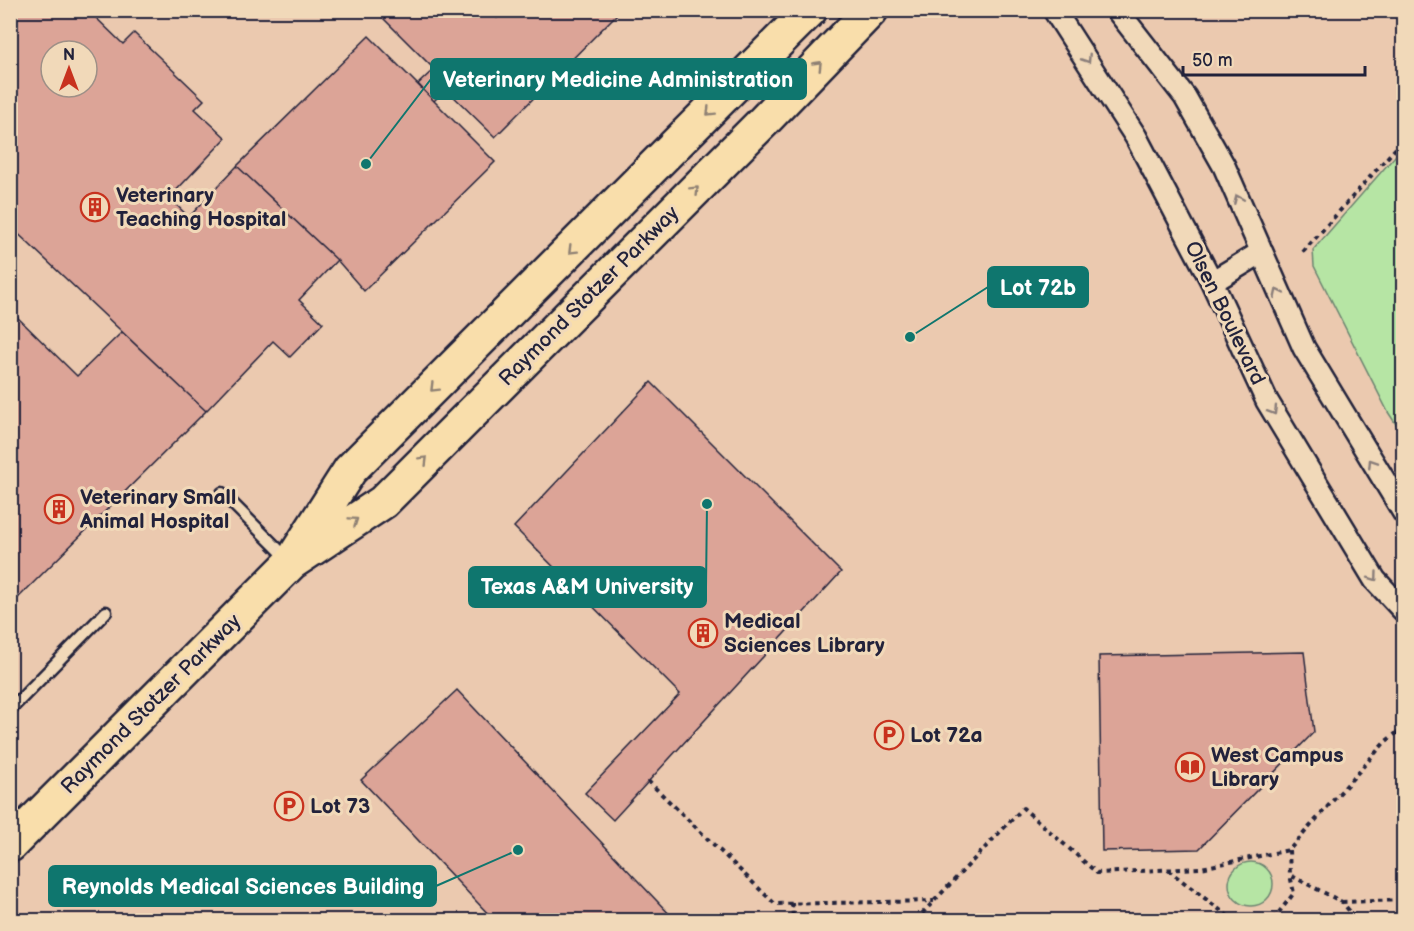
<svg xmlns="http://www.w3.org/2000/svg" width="1414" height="931" font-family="'Balsamiq Sans',sans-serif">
  <rect width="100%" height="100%" fill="#f1d9b9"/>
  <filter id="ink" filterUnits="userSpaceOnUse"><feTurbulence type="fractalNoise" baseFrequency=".0167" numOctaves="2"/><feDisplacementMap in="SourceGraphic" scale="12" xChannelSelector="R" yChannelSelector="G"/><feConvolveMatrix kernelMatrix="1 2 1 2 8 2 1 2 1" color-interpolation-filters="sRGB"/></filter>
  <g filter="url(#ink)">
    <path fill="#ebc9af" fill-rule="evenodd" d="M11 11H1403V920H11ZM51 51H87V87H51Z"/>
    <path fill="#b6e5a4" stroke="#6c8470" stroke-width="1.5" d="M1403 147V435L1388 412 1314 266 1313 250Z
      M1229 884a22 22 0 1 1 44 0a22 22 0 1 1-44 0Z"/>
    <path fill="#dca497" stroke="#22223b" stroke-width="1.5" fill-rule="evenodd" d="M10 10H88L123 44 134 33 204 100 195 109 226 138 169 198 189 217 237 166 337 260 299 300 323 323 290 357 273 341 206 411 10 226ZM51 51H87V87H51Z
      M375 10H489L497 18 505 10H621L495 137 446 89 434 101 418 84 434 69Z
      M369 36 495 162 364 291 337 260 237 166Z
      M10 310 77 376 122 332 206 411 10 606Z
      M651 382 841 572 613 820 585 793 680 694 514 527Z
      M1304 652 1314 732 1199 849 1102 851 1099 656Z
      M457 690 675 920H494L361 780Z"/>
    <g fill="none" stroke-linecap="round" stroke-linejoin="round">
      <g stroke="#22223b" stroke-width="15">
        <path id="service" d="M222 493 290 561
          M10 710 106 612"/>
      </g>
      <g stroke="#22223b" stroke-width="26">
        <path id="minor" d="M1054 10 1136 137 1212 282 1267 401 1375 580 1404 611
          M1117 10 1185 97 1224 166 1304 348 1404 513
          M1212 282 1260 253"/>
      </g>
      <g stroke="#22223b" stroke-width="38">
        <path id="primary" d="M297 553 350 470 810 10
          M10 845 291 563 383 502 763 122 871 10"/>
      </g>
      <path stroke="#22223b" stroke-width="4" stroke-dasharray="4.5 4.5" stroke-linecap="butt" d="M1303 252 1404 139
        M648 781 775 904 934 901
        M1289 850 1290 875 1342 902 1357 920
        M1168 870 1233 920
        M1342 902 1404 900
        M792 903 793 920
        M916 920 1023 808 1097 873 1201 868 1289 850 1385 742 1404 727
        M1273 920 1294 893 1290 875"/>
      <use href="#service" stroke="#f1d9b9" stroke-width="10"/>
      <use href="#minor" stroke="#f1d9b9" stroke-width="21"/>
      <use href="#primary" stroke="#f9deab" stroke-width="33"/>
    </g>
    <defs><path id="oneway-chevron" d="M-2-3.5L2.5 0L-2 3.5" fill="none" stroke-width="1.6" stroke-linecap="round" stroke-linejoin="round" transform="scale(1.5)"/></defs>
    <g stroke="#8a7e7a">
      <use href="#oneway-chevron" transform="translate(1087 59) rotate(57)"/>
      <use href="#oneway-chevron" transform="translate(1238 199) rotate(-113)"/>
      <use href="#oneway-chevron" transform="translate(1278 293) rotate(-115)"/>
      <use href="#oneway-chevron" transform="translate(1273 411) rotate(59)"/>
      <use href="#oneway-chevron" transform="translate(1372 463) rotate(-123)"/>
      <use href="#oneway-chevron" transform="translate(1374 577) rotate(54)"/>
    </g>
    <g stroke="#8e8073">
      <use href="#oneway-chevron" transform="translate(818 65) rotate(-46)"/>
      <use href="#oneway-chevron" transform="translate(710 112) rotate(135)"/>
      <use href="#oneway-chevron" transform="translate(695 190) rotate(-45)"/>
      <use href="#oneway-chevron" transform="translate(572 250) rotate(135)"/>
      <use href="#oneway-chevron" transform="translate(434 388) rotate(135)"/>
      <use href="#oneway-chevron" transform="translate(424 460) rotate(-45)"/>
      <use href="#oneway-chevron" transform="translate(354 521) rotate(-34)"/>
    </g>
  </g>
  <defs>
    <g id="building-ring" transform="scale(1.5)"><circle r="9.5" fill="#f1d9b9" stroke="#c8321e" stroke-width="1.5"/><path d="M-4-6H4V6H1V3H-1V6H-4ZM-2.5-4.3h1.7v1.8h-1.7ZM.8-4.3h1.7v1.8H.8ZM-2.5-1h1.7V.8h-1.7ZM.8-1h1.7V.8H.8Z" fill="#c8321e"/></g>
    <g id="parking-ring" transform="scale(1.5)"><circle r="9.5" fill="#f1d9b9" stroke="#c8321e" stroke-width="1.5"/><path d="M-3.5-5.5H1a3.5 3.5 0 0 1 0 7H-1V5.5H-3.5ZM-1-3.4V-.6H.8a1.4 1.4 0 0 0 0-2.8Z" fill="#c8321e"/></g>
    <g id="library-ring" transform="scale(1.5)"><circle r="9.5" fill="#f1d9b9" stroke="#c8321e" stroke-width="1.5"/><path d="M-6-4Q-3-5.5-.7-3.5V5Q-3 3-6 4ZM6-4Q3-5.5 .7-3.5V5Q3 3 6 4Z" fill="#c8321e"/></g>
  </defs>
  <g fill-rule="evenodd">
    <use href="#building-ring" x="95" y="207"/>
    <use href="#building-ring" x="59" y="509"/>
    <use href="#building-ring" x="703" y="633"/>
    <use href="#parking-ring" x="889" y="735"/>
    <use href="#library-ring" x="1190" y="767"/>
    <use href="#parking-ring" x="289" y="806"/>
  </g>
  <g text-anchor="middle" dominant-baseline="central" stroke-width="6" stroke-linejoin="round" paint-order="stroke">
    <g font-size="21" font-weight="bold" fill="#22223b" stroke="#f1d9b9" text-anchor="start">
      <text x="116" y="195">Veterinary<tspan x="116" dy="24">Teaching Hospital</tspan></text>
      <text x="80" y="497">Veterinary Small<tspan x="80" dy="24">Animal Hospital</tspan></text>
      <text x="724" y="621">Medical<tspan x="724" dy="24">Sciences Library</tspan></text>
      <text x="910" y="735">Lot 72a</text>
      <text x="1211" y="755">West Campus<tspan x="1211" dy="24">Library</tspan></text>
      <text x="310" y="806">Lot 73</text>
    </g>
    <g font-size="21" fill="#22223b" stroke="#f1d9b9">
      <text transform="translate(589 296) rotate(-45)">Raymond Stotzer Parkway</text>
      <text transform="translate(1225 313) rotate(64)">Olsen Boulevard</text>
      <text transform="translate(151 704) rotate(-45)">Raymond Stotzer Parkway</text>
    </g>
  </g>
  <path fill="none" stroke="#0f766e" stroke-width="2" d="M366 164L431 79M910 337L988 287M707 504L706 587M518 850L436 886"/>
  <g fill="#0f766e" stroke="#f1d9b9" stroke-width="2">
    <circle cx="366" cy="164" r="6"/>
    <circle cx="910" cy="337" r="6"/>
    <circle cx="707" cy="504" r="6"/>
    <circle cx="518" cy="850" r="6"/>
  </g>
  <g fill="#0f766e" stroke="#0f766e" stroke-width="2">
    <rect x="431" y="59" width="375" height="40" rx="6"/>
    <rect x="988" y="267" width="100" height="40" rx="6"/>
    <rect x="469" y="567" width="237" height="40" rx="6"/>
    <rect x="49" y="866" width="387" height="40" rx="6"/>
  </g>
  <g font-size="22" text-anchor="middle" font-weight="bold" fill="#fff">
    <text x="618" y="87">Veterinary Medicine Administration</text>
    <text x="1038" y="295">Lot 72b</text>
    <text x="587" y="594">Texas A&amp;M University</text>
    <text x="243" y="894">Reynolds Medical Sciences Building</text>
  </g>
  <rect width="1414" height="931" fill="none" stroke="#f1d9b9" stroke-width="36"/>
  <rect x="18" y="18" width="1378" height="895" fill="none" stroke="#22223b" stroke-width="2" filter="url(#ink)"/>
  <g transform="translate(69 69)"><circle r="28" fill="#f1d9b9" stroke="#9e9087" stroke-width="1.5"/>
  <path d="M0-4.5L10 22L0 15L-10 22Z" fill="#c8321e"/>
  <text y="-9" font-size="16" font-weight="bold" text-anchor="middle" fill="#22223b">N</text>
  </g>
  <path d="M1183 66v9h182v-9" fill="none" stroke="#22223b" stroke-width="3"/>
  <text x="1192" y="66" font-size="18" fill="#22223b" stroke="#f1d9b9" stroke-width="4.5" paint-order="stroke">50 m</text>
</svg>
